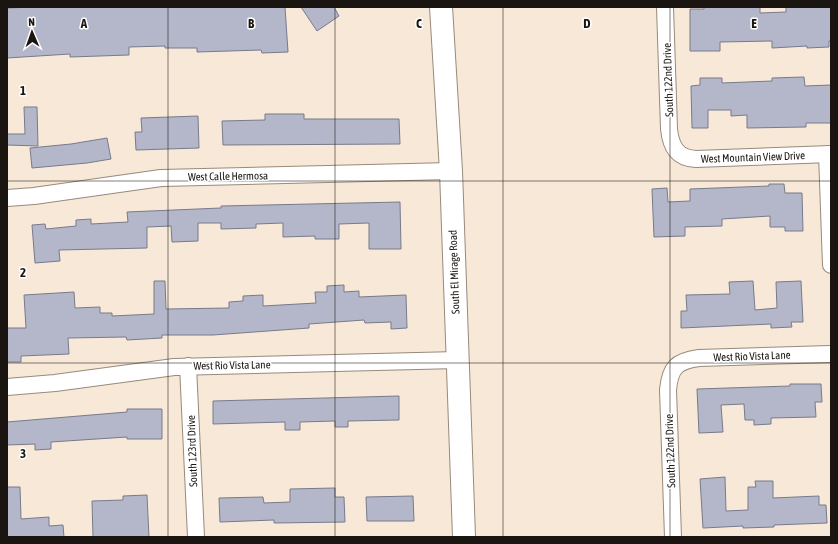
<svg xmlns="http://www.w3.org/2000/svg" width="838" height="544" font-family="'Asap Condensed',sans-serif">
  <rect width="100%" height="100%" fill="#f7e8d8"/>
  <path fill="#b4b6c9" stroke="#787a8c" d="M35 7H285L288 52 262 53 261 50 197 52V48H165V46L129 47V55L70 57V54L7 58V8Z
    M301 7H334L339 16 317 31Z
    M704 7H760V13L786 12V7H831V41H829V47L807 48V46L772 48V41L720 42V51H690V9H704Z
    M804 77 805 86 831 85V123H806V127L747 128V115L731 116V110H708V128H692L691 86 700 85V78H722V83L772 81V78Z
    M24 107H37L38 146 7 145V134H25Z
    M265 114H304V119H399L400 144 223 145 222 121 265 120Z
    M198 116 199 148 136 150 135 132H142L141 118Z
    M107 138 111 159 87 163 32 168 30 148 71 144Z
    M769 184H784L785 193H802L803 231H785V227H770V216L722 219V226L685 227V236L654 237 652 189 667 188 668 202 690 201V189L769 186Z
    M400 202 401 249H369V223L339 224V239H315V236L283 237V223L256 224V228L221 229V223H198V241L172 242 171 226 147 227V248L59 250 60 261 35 263 32 225 45 224 46 229 76 226V220L91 219V224L128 222 127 212 221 208V206Z
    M154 281H165L166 309 229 308V302L243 301V296L263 295V306L316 303 315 292H327V286L344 285V292L359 291V297L406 295 407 328 391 329V322L365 323 364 320 309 324V328L213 335H162V338L127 340 126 337 68 338 69 354 21 356V362H7V328H26L24 295 74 292 75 308 100 307V313H112V316L154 314Z
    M753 281 755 310 777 308 776 282 801 281 803 322H791L792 327 771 328V324L681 328V311H687L686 295 730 294 729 282Z
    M790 384H821L822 402H815L816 417 771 418V424L754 425V420H745L744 404 721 405 723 432 699 433 697 389 790 386Z
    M399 396V420L348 421V427H335V421L300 422V430H285V422L213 424V401Z
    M127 409H162V439H127V437L51 442V449L35 450V444L7 445V422L127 412Z
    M725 477 726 511 748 510V487H756L755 481H773V498L819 496V505H826L827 523 774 525V527L743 528V526L703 528 700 479Z
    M7 487H20L21 519 49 517V526L63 525 64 537H7Z
    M335 488V497H344L345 522 274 523V520L220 522 219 498 263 497 264 503 290 502V489Z
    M147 495 149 537H93L92 501 123 500V496Z
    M413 496 414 521H367L366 497Z"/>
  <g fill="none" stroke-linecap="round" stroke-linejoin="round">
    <g stroke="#988a7c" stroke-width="18">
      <path id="street" d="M665 7 669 129C671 147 677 158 696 159L831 154
        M827 154 831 265
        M7 198 34 196 161 178 451 171
        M188 366 196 537
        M7 387 55 383 174 367 458 360
        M673 537 668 390C670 368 676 361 699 358L831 354"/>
    </g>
    <g stroke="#988a7c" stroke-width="24">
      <path id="secondary" d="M441 7 451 171 464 537"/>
    </g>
    <use href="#street" stroke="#fff" stroke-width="16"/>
    <use href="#secondary" stroke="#fff" stroke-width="22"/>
  </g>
  <path fill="none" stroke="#1a1510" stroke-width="1" stroke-opacity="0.55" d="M168 7V537M335 7V537M503 7V537M670 7V537M7 181H831M7 363H831"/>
  <g text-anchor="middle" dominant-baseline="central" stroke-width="3" stroke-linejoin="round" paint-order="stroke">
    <g font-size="11" fill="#1a1510" stroke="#fff">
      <text transform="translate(668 80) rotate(-92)">South 122nd Drive</text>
      <text transform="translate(753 157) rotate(-2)">West Mountain View Drive</text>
      <text transform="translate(228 176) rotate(-1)">West Calle Hermosa</text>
      <text transform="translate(454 272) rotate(-92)">South El Mirage Road</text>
      <text transform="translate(752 356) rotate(-2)">West Rio Vista Lane</text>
      <text transform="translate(232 365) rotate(-1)">West Rio Vista Lane</text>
      <text transform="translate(192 451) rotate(-92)">South 123rd Drive</text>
      <text transform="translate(670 451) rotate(-92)">South 122nd Drive</text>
    </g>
  </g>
  <g font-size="13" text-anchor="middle" font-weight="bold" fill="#1a1510" stroke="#fff" stroke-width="3" stroke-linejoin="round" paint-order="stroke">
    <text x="84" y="28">A</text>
    <text x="251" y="28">B</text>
    <text x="419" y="28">C</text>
    <text x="587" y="28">D</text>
    <text x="754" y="28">E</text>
    <text x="23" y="95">1</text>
    <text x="23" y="277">2</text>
    <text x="23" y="458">3</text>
  </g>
  <rect width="838" height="544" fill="none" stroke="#1a1510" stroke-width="16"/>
  <g transform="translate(32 32) rotate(358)" stroke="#ffffff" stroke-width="3" paint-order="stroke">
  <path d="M0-3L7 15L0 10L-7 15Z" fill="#1a1510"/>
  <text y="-6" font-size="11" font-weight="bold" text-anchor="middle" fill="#1a1510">N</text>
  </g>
</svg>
